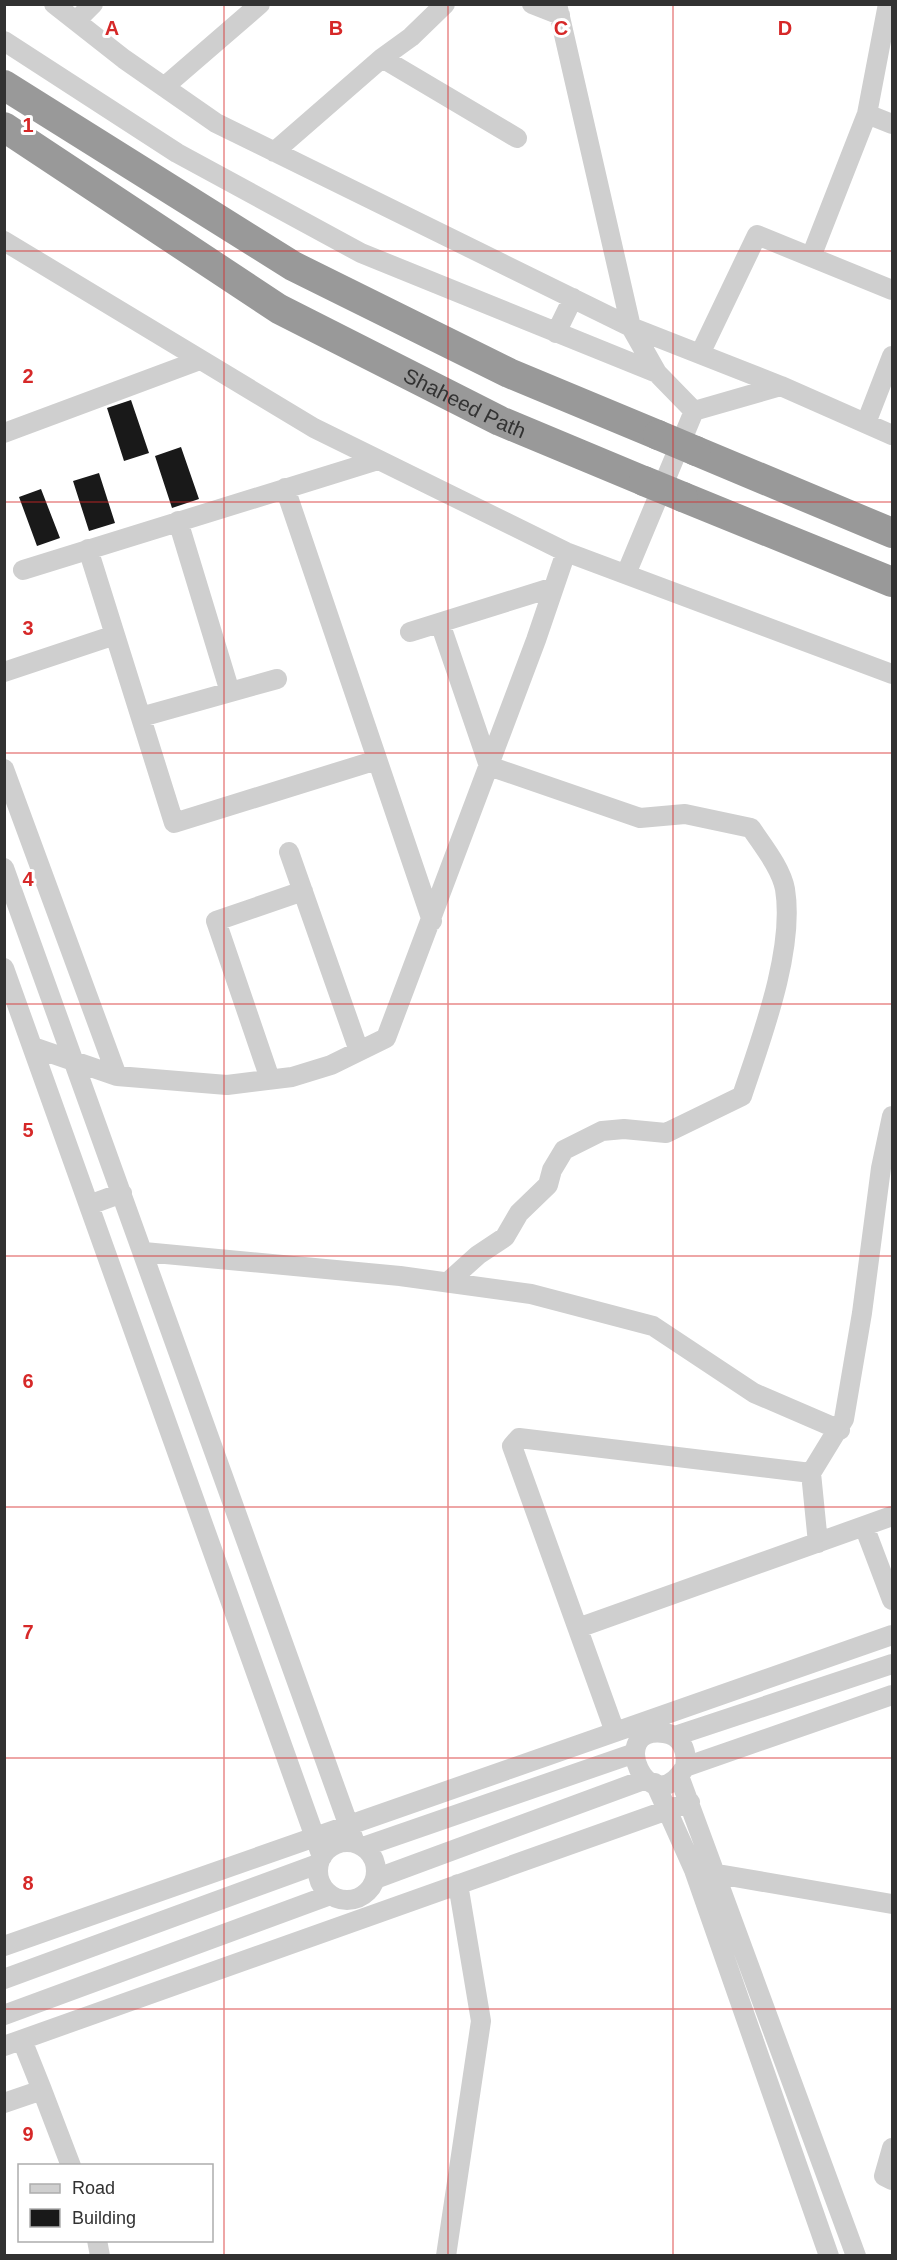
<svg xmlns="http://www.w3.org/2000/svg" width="897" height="2260" font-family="Arial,sans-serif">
  <rect width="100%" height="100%" fill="#fff"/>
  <path fill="#191919" d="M131 400 149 453 124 461 107 408Z
    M181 447 199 499 172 508 155 456Z
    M99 473 115 523 89 531 73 481Z
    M41 489 60 538 37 546 19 497Z"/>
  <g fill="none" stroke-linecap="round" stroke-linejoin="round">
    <path stroke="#cfcfcf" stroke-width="20" d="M54 4 124 59 216 123 631 327 781 386
      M532 4 560 15
      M557 4 631 327 657 373 694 411
      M888 4 867 114 892 124
      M76 21 93 4
      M4 41 177 153 361 253 657 373
      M382 58 517 138
      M164 87 260 4
      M274 152 382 58 411 37 445 4
      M4 241 314 428 566 552 892 674
      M811 257 867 114
      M556 333 573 298
      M700 354 757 235 892 290
      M694 411 781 386 892 435
      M866 423 892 356
      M4 433 200 360
      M285 488 432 921
      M178 521 230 692
      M88 549 174 823 377 760
      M23 570 378 460
      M626 574 694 411
      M440 623 489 766 640 818 685 814 751 828C763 846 781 868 785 889 795 950 761 1039 742 1096L666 1133 624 1129 602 1131 564 1150 552 1170 548 1185 519 1213 505 1237 478 1255 448 1282
      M410 632 554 587
      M4 672 115 635
      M141 717 277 679
      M4 769 117 1076
      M289 852 359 1051
      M4 868 355 1843
      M4 968 322 1857
      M33 1047 117 1076 227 1085 292 1077 331 1065 386 1038 536 640 566 552
      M270 1079 216 921 303 891
      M89 1205 122 1193
      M144 1252 400 1276 531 1294 653 1326 754 1393 840 1430
      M864 1526 892 1600
      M818 1543 811 1473 844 1419 862 1313 881 1168 892 1116
      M578 1628 892 1516
      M615 1732 512 1446 519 1438 811 1473
      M675 1736 892 1664
      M685 1767C688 1751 681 1735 664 1733 605 1725 649 1826 685 1767L892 1695
      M679 1776 856 2256
      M655 1783 694 1870 829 2256
      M318 1871a29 29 0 1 1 58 0a29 29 0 1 1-58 0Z
      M363 1847 635 1753
      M706 1872 892 1904
      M375 1879 646 1779
      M4 1946 892 1635
      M4 1979 318 1864
      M4 2015 330 1895
      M22 2040 42 2090
      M4 2046 690 1802
      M4 2103 42 2090 71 2166
      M892 2148 884 2176 892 2180
      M97 2240 100 2256
      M446 2256 481 2021 458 1884"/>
    <g stroke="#999" stroke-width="30">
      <path d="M4 85 293 266 509 373 658 435"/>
      <path id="s1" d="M4 127 279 309 500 421 644 481"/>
      <path d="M696 451 892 533"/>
      <path d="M683 497 892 582"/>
    </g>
    <path stroke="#999" stroke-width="30" d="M658 435 696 451
      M644 481 683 497"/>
  </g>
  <path fill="none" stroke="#d62828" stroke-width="1.5" stroke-opacity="0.55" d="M224 4V2256M448 4V2256M673 4V2256M4 251H892M4 502H892M4 753H892M4 1004H892M4 1256H892M4 1507H892M4 1758H892M4 2009H892"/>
  <g text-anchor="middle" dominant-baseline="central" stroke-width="6" stroke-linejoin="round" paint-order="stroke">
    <g font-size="21" fill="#323232" stroke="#fff">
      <text stroke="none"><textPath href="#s1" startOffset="538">Shaheed Path</textPath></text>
    </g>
  </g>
  <g font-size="20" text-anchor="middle" font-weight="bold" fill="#d62828" stroke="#fff" stroke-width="6" stroke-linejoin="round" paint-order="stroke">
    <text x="112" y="35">A</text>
    <text x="336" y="35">B</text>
    <text x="561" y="35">C</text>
    <text x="785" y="35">D</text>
    <text x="28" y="132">1</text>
    <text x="28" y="383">2</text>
    <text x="28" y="635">3</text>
    <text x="28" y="886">4</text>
    <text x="28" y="1137">5</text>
    <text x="28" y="1388">6</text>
    <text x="28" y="1639">7</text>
    <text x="28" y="1890">8</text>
    <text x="28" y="2141">9</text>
  </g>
  <rect width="897" height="2260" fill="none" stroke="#323232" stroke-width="12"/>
  <rect x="18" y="2164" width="195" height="78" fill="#ffffff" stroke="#adadad" stroke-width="1.5"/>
  <rect x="30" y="2184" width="30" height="9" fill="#cfcfcf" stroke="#adadad" stroke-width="1.5"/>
  <text x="72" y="2194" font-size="18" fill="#323232">Road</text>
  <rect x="30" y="2209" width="30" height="18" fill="#191919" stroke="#adadad" stroke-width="1.5"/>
  <text x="72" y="2224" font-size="18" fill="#323232">Building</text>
</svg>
